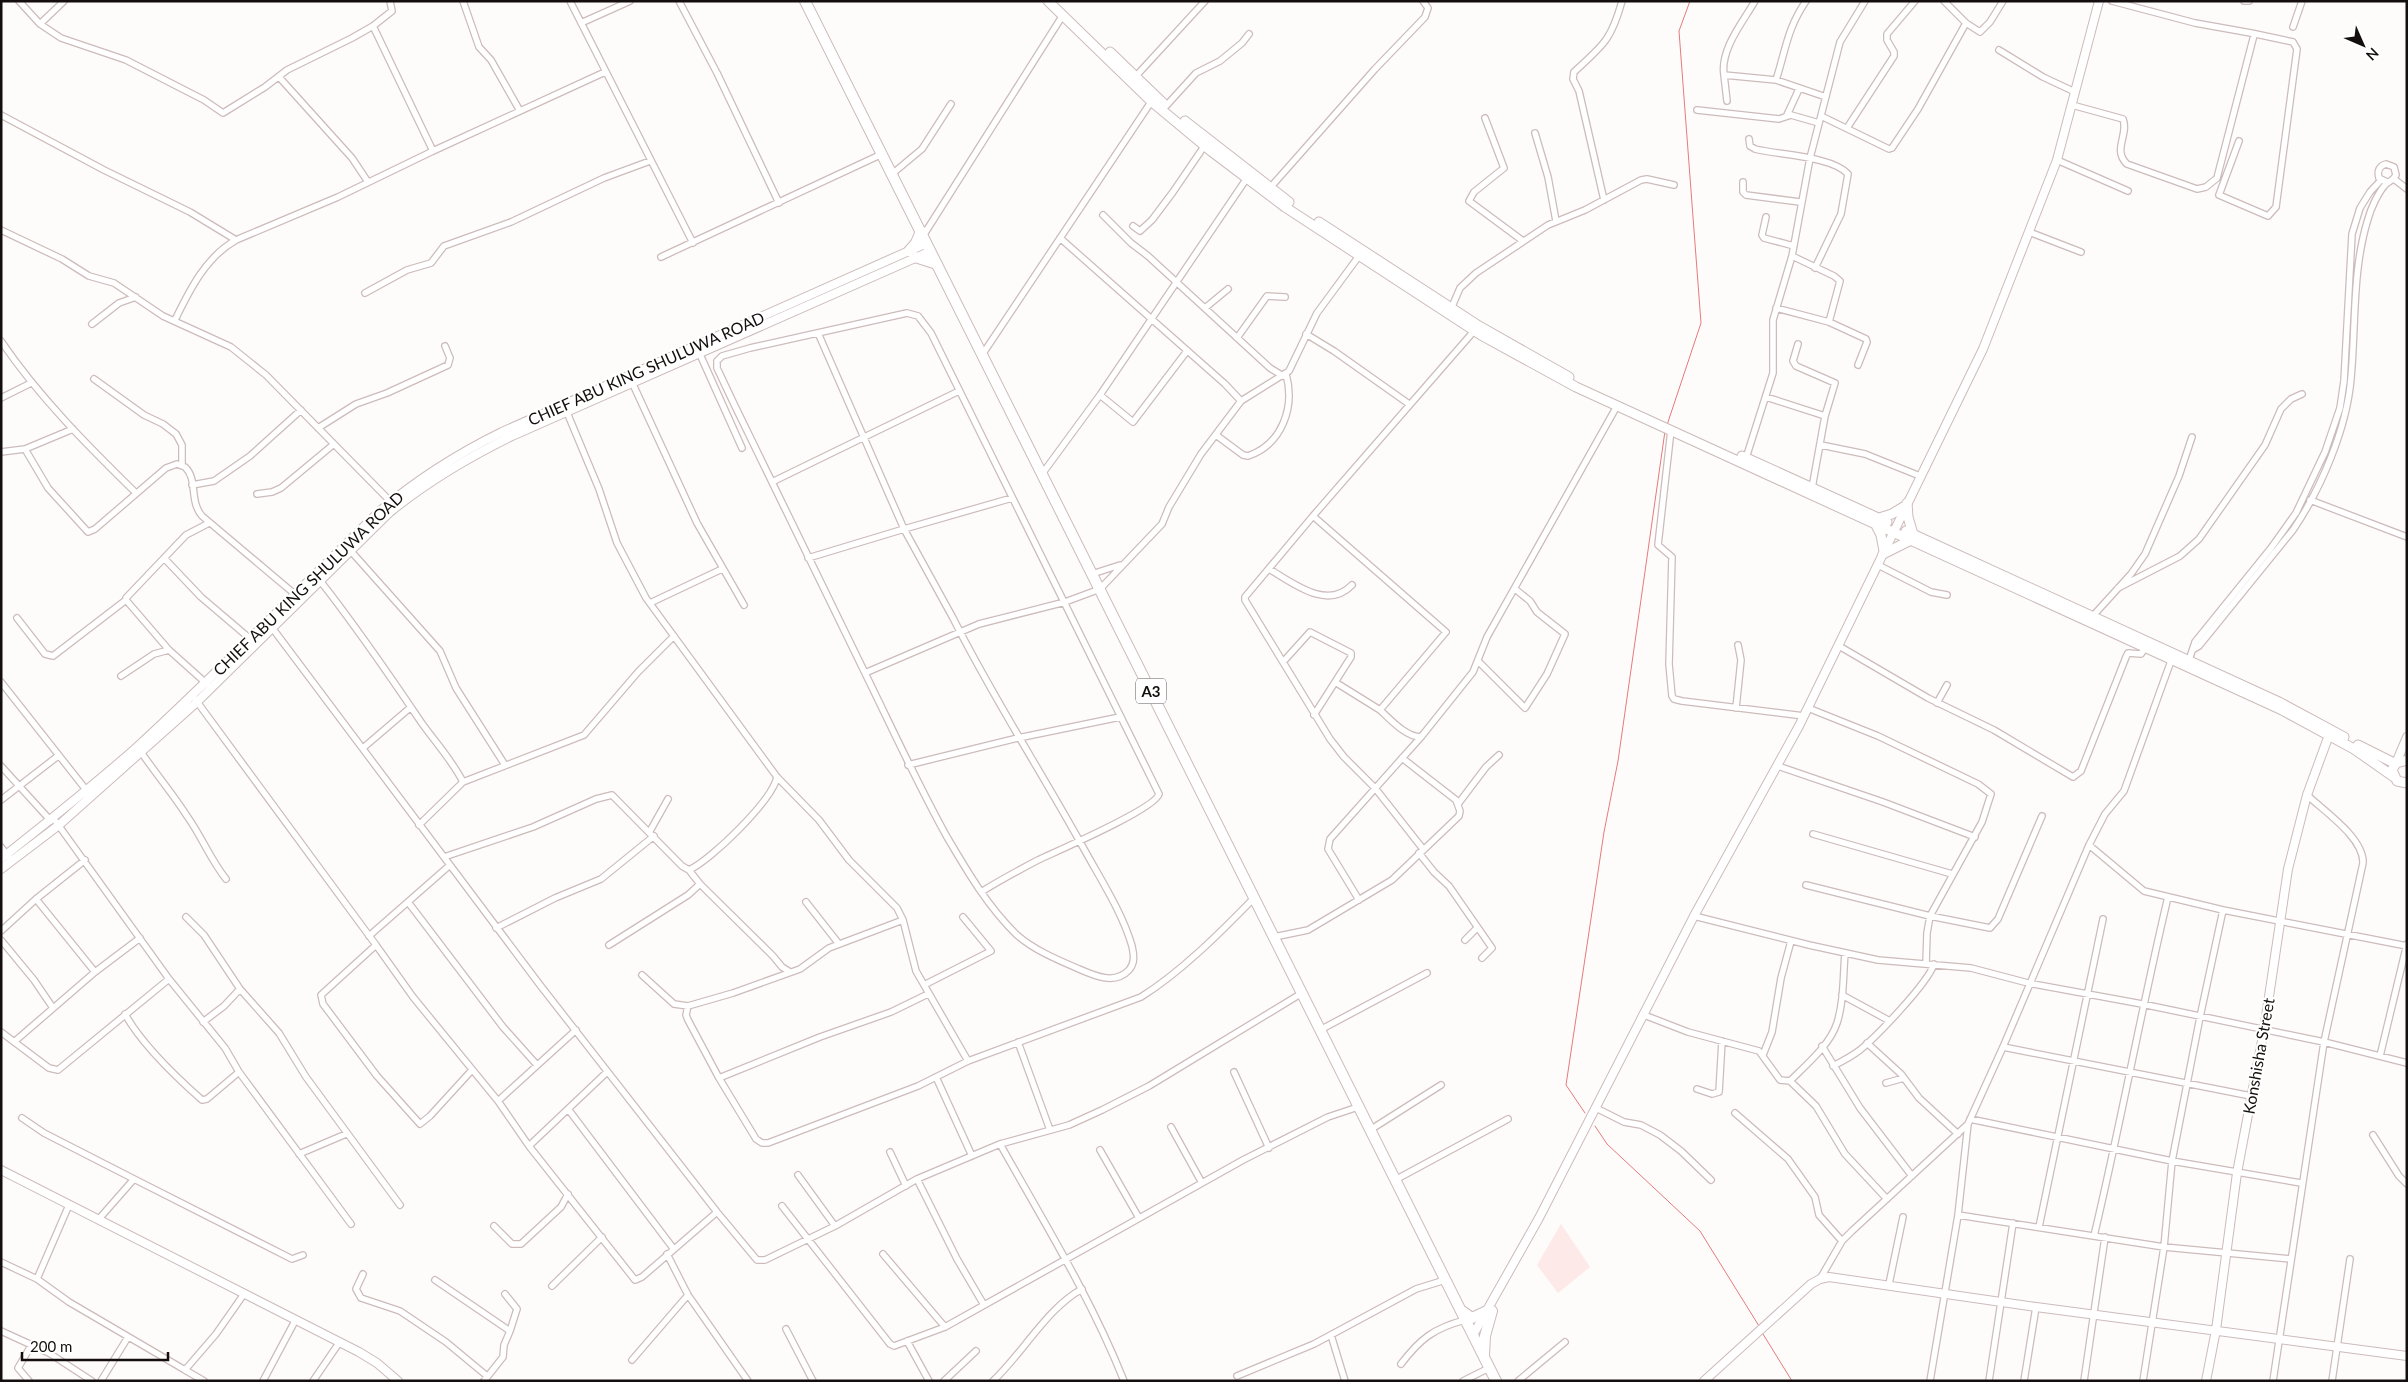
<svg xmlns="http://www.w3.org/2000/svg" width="2408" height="1382" font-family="Lato,sans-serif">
  <rect width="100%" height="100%" fill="#fefbfb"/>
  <path fill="#fde9e8" d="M1561 1224 1590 1267 1558 1293 1537 1265Z"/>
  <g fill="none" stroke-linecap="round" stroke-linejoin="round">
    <path stroke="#e47b7b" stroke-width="1" d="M1667 425 1701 323 1679 31 1690 1
      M1585 1113 1566 1085 1604 832 1618 761 1665 431
      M1595 1126 1607 1144 1700 1231 1759 1326
      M1763 1334 1792 1381"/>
    <g stroke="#ccbcbb" stroke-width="8">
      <path id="minor" d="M19 1 40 24 64 1
        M463 1 479 47 491 60 520 111
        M570 1 693 243
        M679 1 717 73 779 203
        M1755 1C1743 22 1720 49 1724 75L1776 80 1826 97
        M1944 1 1966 23 1980 32 1990 22 2003 1
        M2244 1H2249
        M581 23 630 1
        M40 24 61 38 126 60 204 100 223 113 265 87 287 70 352 38 373 26 392 11 390 1
        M373 26 433 151 605 72
        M2293 27 2302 1
        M1999 50 2043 77 2075 92
        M1724 75 1727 101
        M1136 76 1205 1
        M279 77 352 158 368 182
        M1776 80C1786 49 1787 29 1806 1
        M2072 105 2123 119C2129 135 2112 150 2127 164L2197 189 2206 187 2217 178 2254 35 2251 33 2195 23 2112 1
        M1166 106 1196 73 1220 61 1242 43 1249 34
        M1697 110 1779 119 1791 115 1819 123
        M1 115 104 170 190 212 236 240 338 197 433 151
        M1787 115 1799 89
        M1821 116 1889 149 1892 148 1918 109 1966 23
        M1485 118 1504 168 1474 192 1469 201 1523 241
        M1847 128 1894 56V52L1887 40V34L1915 1
        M1535 133 1548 177 1556 221
        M1749 139 1750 146 1755 149C1778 155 1832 156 1848 174L1841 214 1815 268
        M2239 141 2219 195 2268 216 2276 207 2297 49 2293 42 2251 33
        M2057 160 2128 191
        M892 174 922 149 951 104
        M2394 179 2407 189
        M1743 182V192L1746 195 1800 202
        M1269 189 1375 69 1425 17 1428 8 1423 1
        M1604 200 1579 91 1573 79 1574 72C1603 45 1611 41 1622 1
        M1103 215 1131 243 1148 256 1270 368 1283 376
        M1766 217 1762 235 1764 238 1794 246
        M1133 226 1140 231 1152 220 1173 192 1205 145
        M1 230 62 259 89 276 114 283 163 316 231 347 266 375 391 502
        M2029 232 2081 252
        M923 236 1063 15
        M1060 238 1225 384 1241 401 1289 371 1317 313 1359 256
        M661 257 882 154
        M365 293 407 270 431 263 444 246 511 222 604 178 650 161
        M1205 308 1228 289
        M1776 308 1829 322 1840 281 1834 276 1792 256
        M1451 309 1460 288 1476 273 1548 225 1585 210 1641 180 1647 179 1674 185
        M175 320C190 289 206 257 236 240
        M1829 322 1866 339 1867 342 1858 365
        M92 324 119 303 136 297
        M1306 334 1334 351 1409 404
        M1237 338 1267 296 1285 297
        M1 341C39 397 88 446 136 493
        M1798 344 1793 361 1796 366 1835 383 1825 416 1812 488
        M698 350 742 448
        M982 355 1153 99
        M94 379 144 415 163 424 176 434 182 445V465
        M631 380 697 523 744 605
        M1100 395 1133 422 1187 351
        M1766 397 1825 416
        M1 398 31 383
        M566 410 599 489 617 543 646 598 777 777 819 820 849 860 897 908 903 920 916 971 968 1061
        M318 428 356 404 387 393 448 365 450 358 445 346
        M1671 430 1658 545 1672 557 1669 664 1672 696 1674 699 1682 701 1804 716
        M1216 435 1243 455 1248 456C1283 444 1295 406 1286 374
        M1821 445 1865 454 1920 476
        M25 449 48 488 88 532 95 529 166 468 177 464 185 467C198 479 189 501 202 516L297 596
        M1 452 25 449 73 429
        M1746 458 1773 373V320L1792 256 1810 158 1840 42 1865 1
        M1042 474 1100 395 1247 178
        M772 482 959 391
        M192 485 214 481 250 456 301 410
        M257 494 272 492 281 488 334 444
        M1012 498 904 529 953 618C993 698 1041 771 1084 849 1101 880 1122 912 1132 946 1134 955 1135 963 1129 970 1115 985 1095 976 1079 969 1058 960 1034 950 1017 935 988 907 967 871 947 837 917 783 892 728 865 673L979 624 1065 602 1100 589 1162 524 1169 507 1201 454 1241 401
        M2310 500 2407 537
        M1313 516 1245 597V600L1330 739 1344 757 1375 788 1423 849
        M349 549 440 651 456 688 505 765
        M164 558 201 597 255 643
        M808 558 904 529 818 333
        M1878 565 1931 592 1947 595
        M1269 569C1293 583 1327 611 1352 585
        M1092 574 1120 565
        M318 578C355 625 388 673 421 722 435 742 452 760 463 782
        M2118 588 2180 556 2199 539 2265 445 2281 409 2291 399 2302 394
        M650 603 722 569
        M17 618 45 654 53 656 126 600
        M2091 618 2131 574 2145 554 2179 476 2192 437
        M270 625 540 985 717 1212 757 1260H765L835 1226 917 1179 1000 1144 1069 1125 1102 1110 1149 1086 1302 993
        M1839 646 1928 698 1994 730 2073 777 2081 771 2126 657 2128 653 2141 654 2145 648
        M2194 649 2199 646 2293 530C2321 489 2347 428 2351 378 2356 325 2352 270 2368 219 2371 208 2378 193 2385 185 2389 181 2393 181 2396 175L2394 167 2386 164C2379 166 2377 171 2379 178L2387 182
        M1478 661 1525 708 1547 674 1565 634 1537 612 1530 601 1515 589
        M1283 662 1310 632 1351 653V657L1314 715
        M2188 663 2195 642 2271 548 2296 513 2325 452 2340 408 2344 381 2352 234 2360 208 2370 192 2381 180
        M865 673 734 404 717 368V361L722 356 750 348 907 313 918 316 931 333 1159 794C1155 809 1057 851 1038 860 1019 870 999 881 981 892
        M121 676 154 654 169 650
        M1 682 87 791
        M1335 682 1380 710
        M207 684 169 650 126 600V598L186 535 209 523
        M195 699 376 945
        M1937 703 1947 685
        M1736 708 1741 660 1738 645
        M1808 708 1878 736 1978 784 1991 794 1982 822 1930 916 1927 933 1926 964
        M1421 737C1406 737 1391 720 1380 710L1446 632 1313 516 1474 331
        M363 748 411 707
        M141 752C156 774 173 794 187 816 202 837 210 859 226 879
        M908 765 1018 738 1120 717
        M1 766 51 821
        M1778 766 1883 802 1975 837
        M1 800 58 756
        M1458 804 1486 767 1499 755
        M54 819 169 979 225 1048 239 1072 351 1224
        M419 825 463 782 584 735 638 672 674 636
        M650 831 668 799
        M1813 834 1952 874
        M2089 845 2144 891 2223 910 2407 946
        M1 847 9 857
        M1419 853 1434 872 1449 886 1492 948 1482 958
        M444 857 533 827 596 799 612 795 682 866 689 870 700 884 688 895 609 945
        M689 870C711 860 772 801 777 777
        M700 884 773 956 782 967 790 972
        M1806 885 1930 916 1990 928 1998 919 2042 816
        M36 899 95 972
        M1359 900 1328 849 1330 839 1421 737 1473 672 1487 637 1617 406
        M408 902 503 1027 537 1065
        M806 902 839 944
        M1694 916 1809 945 1878 960 1971 968 2028 983 2142 1004 2324 1042 2407 1063
        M186 917 204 935 240 989 279 1033 306 1077 400 1205
        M496 928 555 898 601 879 654 836
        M1 931 36 899 85 860
        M369 936 450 865
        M1274 937 1308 930 1392 880 1459 816 1460 811 1456 800 1402 758
        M1 940 34 980 53 1008
        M1465 940 1477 928
        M642 975 674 1004 688 1006 733 993 800 969 829 948 903 920
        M924 985 991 951 963 917
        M928 994 891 1012 820 1037 719 1078 756 1139 762 1143H768L918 1086 968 1061 1141 997C1181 972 1221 932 1254 898
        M1842 995 1888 1020
        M688 1006 686 1015 688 1020 719 1078
        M125 1014C142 1045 176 1077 202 1100L207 1099 239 1072
        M1644 1015 1688 1032 1759 1051 1780 1080 1790 1081C1806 1065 1830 1045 1837 1023 1844 1001 1843 976 1845 953
        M203 1022 224 1006 240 989
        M1320 1030 1427 973
        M1 1032 49 1068 58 1070 169 979
        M14 1042 95 972 140 938
        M1018 1042 1050 1130
        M1867 1043 1901 1074 1919 1098 1958 1134
        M1822 1046 1860 1108 1912 1176
        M2003 1047 2251 1096
        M1763 1055 1772 1032 1781 978 1791 941
        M2380 1056 2407 944
        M1833 1066C1843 1061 1852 1056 1860 1050 1877 1036 1928 983 1934 964
        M472 1070 430 1116 420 1124 377 1076 323 1004 321 995 376 945 413 997 498 1101 529 1146 635 1280 642 1277 717 1212
        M1234 1072 1269 1148
        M936 1077 972 1156
        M1790 1081 1816 1106 1845 1154 1887 1199
        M1886 1083 1904 1078
        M1697 1089 1712 1094 1719 1092 1722 1041
        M498 1101 576 1030
        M1596 1108 1624 1122 1641 1125 1660 1135 1681 1151 1711 1180
        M568 1109 673 1248
        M1735 1113 1788 1159 1815 1197 1819 1215 1842 1241
        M22 1118 44 1133 134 1179
        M1970 1119 2172 1161 2301 1183
        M1171 1127 1202 1183
        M1370 1130 1441 1085
        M2373 1135 2399 1176 2407 1184
        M1000 1144C1044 1222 1091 1298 1124 1381
        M529 1146 607 1072
        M1100 1150 1139 1218
        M890 1152 906 1186
        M299 1154 346 1134
        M798 1175 835 1226
        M917 1179 957 1259 984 1305
        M1395 1180 1508 1119
        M69 1205 37 1279 69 1302 185 1370
        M782 1206 890 1344 894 1346 945 1327 1243 1160 1328 1117 1358 1107
        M1958 1215 2164 1247 2291 1259
        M98 1220 134 1179 292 1259 303 1255
        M494 1226 512 1244H521L561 1207 568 1194
        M2039 1227 2103 919
        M2094 1236C2121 1123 2141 1010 2168 897
        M667 1254 688 1295 748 1381
        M883 1254 945 1327
        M1 1262 37 1279
        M363 1274 356 1289 361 1298 400 1311 446 1342 487 1376
        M1820 1279 1842 1241 1852 1231 1968 1124 2003 1047 2089 845 2105 814 2124 791 2171 661
        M435 1280 510 1331 504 1345 503 1357 484 1381
        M1889 1284 1903 1217
        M552 1286 602 1237
        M505 1294 517 1309 510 1331
        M786 1329 813 1381
        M1 1331 49 1353 92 1381
        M1331 1335 1345 1381
        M907 1341 929 1381
        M632 1360 688 1295
        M1401 1364C1420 1339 1434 1328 1465 1320
        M1237 1376 1314 1344 1416 1289 1445 1280
        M29 1381 18 1368 32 1344
        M101 1381 128 1337
        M204 1381 185 1370 216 1334 244 1294
        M263 1381 295 1321
        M313 1381 339 1343
        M944 1381 976 1351
        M993 1381C1023 1353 1047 1308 1082 1289
        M1463 1381 1489 1368
        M1518 1381 1565 1342
        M1930 1381 1958 1215 1968 1124
        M1989 1381 2013 1223
        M2024 1381 2036 1307
        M2084 1381 2105 1237
        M2143 1381 2164 1247 2172 1161 2200 1017 2223 910
        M2273 1381 2324 1042 2363 863C2364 838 2325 812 2307 795
        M2332 1381 2350 1259"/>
    </g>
    <g stroke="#ccbcbb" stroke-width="10">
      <path id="tertiary" d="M2396 763 2407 737
        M1 859C47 822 92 787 136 748 220 671 299 589 381 510 418 479 459 453 502 432L927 243
        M1 869 59 825 197 702 390 512C427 482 469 457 512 436L931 251
        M1 1170 359 1352 377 1363 398 1381
        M1473 1335 1539 1218 1694 916 1799 726 1983 349 2057 160 2099 1
        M1704 1381 1811 1284 1820 1279 1829 1277 2036 1307 2407 1356
        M2206 1381 2216 1330 2237 1173 2264 1030 2288 869 2307 795 2329 735"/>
    </g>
    <g stroke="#ccbcbb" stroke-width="11">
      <path id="secondary" d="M1048 1 1151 101 1211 151 1285 207 1481 335 1576 387 2282 710 2354 749 2394 777
        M1110 52 1164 104
        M1185 121 1289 202
        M1319 222 1479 326 1569 377
        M1742 456 1887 522
        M1907 503 1908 517 1913 534
        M1879 518 1892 514 1905 506
        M1875 523 1881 535 1884 551
        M1906 531 2279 702 2344 737
        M1883 554 1911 540
        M2358 745 2396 764
        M2407 760 2396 763 2392 770 2397 781 2407 783"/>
    </g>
    <g stroke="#ccbcbb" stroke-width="12">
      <path id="trunk" d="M805 1 1496 1381
        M909 251 916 243 921 231
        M915 257 937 264
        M1462 1311 1472 1318 1487 1311
        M1484 1355 1485 1336 1492 1311"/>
    </g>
    <use href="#minor" stroke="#fff" stroke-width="5.5"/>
    <use href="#tertiary" stroke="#fff" stroke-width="8"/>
    <use href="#secondary" stroke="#fff" stroke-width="9"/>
    <use href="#trunk" stroke="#fff" stroke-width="10"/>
  </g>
  <g text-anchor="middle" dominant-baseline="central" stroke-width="4.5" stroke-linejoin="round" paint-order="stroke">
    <rect fill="#fff" stroke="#5a5756" stroke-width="1" x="1136" y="678.5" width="30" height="25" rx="4"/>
    <g font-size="15" font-weight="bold" fill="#140f0e">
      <text x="1151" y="691">A3</text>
    </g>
    <g font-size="16" fill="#140f0e" stroke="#fff">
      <text transform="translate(646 368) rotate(-24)">CHIEF ABU KING SHULUWA ROAD</text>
      <text transform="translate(308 583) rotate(-44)">CHIEF ABU KING SHULUWA ROAD</text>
      <text transform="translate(2258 1056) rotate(-80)">Konshisha Street</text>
    </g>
  </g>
  <rect width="2408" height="1382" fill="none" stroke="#140f0e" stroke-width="5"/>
  <g transform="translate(2363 45) rotate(135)" stroke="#ffffff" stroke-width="4" paint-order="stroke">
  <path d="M0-4L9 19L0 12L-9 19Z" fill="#140f0e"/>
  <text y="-8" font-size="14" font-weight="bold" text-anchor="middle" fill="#140f0e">N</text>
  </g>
  <path d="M22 1352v8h146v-8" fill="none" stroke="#140f0e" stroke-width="2.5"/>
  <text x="30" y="1352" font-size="15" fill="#140f0e" stroke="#ffffff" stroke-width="4" paint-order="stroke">200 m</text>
</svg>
